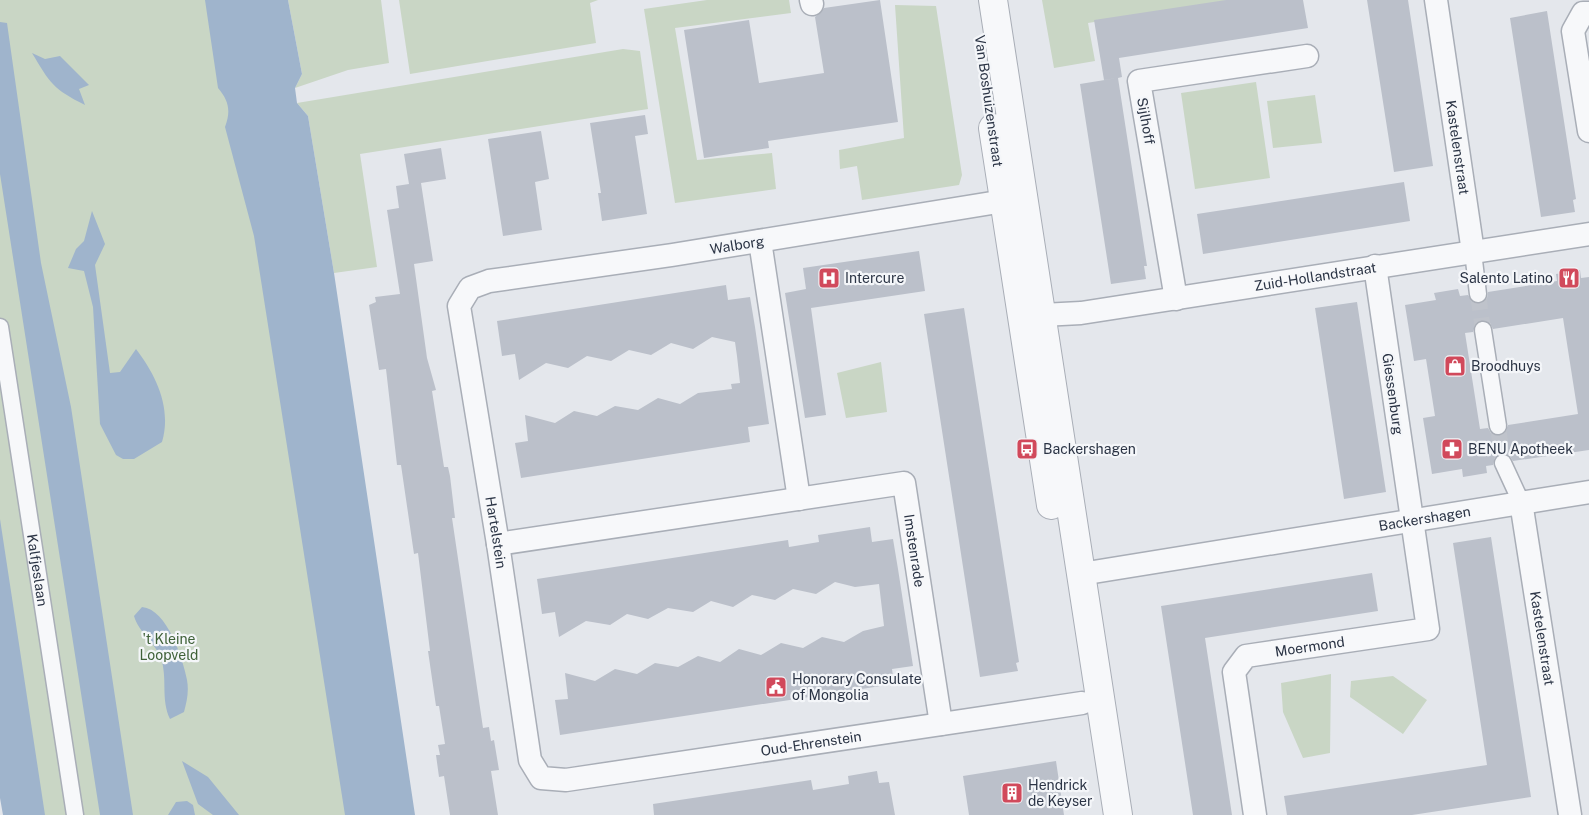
<svg xmlns="http://www.w3.org/2000/svg" width="1589" height="815" font-family="'Public Sans',sans-serif">
  <rect width="100%" height="100%" fill="#e4e7ec"/>
  <path fill="#c9d6c5" d="M0 0H214L255 220 348 815H41L0 549Z
    M288 0H381L389 63 348 70 295 88 302 74Z
    M399 0H598L590 3 596 43 410 74Z
    M707 0H789L791 13 675 28 697 160 772 153 776 189 675 203 644 9Z
    M1042 0H1230L1088 23 1095 61 1054 68Z
    M895 5 936 6 962 175 959 185 862 200 857 166 840 169 839 150 904 138Z
    M623 49 640 51 648 109 360 154 377 267 334 273 308 116 297 103Z
    M1256 82 1270 178 1195 189 1181 93Z
    M1315 95 1322 143 1273 148 1267 101Z
    M881 362 887 412 846 418 837 373Z
    M1331 674 1330 753 1303 758 1283 712 1281 683Z
    M1393 676 1427 700 1403 734 1350 697 1351 681Z"/>
  <path fill="#9fb4cc" d="M205 0H288L302 74 295 88 297 103 308 116 334 273 415 815H345L254 236 225 127C231 111 229 101 218 88Z
    M0 22 7 23 41 263 71 407 133 815H100L0 174Z
    M32 53 45 59 60 56 89 85 79 89 85 105C53 89 50 83 32 53Z
    M92 211 105 244 95 265 110 373 120 372 136 349C156 375 172 408 162 442L134 459H123L116 455 100 424 93 307 84 271 68 268 76 249 84 241Z
    M0 520V519L45 815H3L0 798Z
    M142 607C167 609 183 659 187 680 189 691 187 701 184 712L170 719C161 700 167 681 162 662 157 643 139 634 134 616Z
    M182 761 208 777 239 815H213L198 804Z
    M187 801 193 805 195 815H168L176 802Z"/>
  <path fill="#bbc0ca" fill-rule="evenodd" d="M880 0 898 122 768 141 769 148 704 158 684 30 749 20 759 83 824 73 815 17 824 8Z
    M1226 0H1303L1308 28 1119 58 1122 77 1118 78 1147 266H1144L1146 279 1111 284 1080 84 1117 78 1104 80 1094 20Z
    M1367 0H1408L1433 166 1394 172Z
    M1547 11 1576 199 1573 200 1575 212 1541 217 1510 18Z
    M645 115 648 134 635 136 647 214 602 221 598 193H601L590 123Z
    M541 131 549 179 535 182 542 230 503 236 488 139Z
    M441 148 446 179 421 183 433 261 414 264 427 358 436 390 432 391 444 467H448L450 476 455 518H452L483 728 489 727 491 741 494 740 499 770 491 771 498 815H450L444 776 439 777 436 755H440L438 745 445 744 439 706H436L428 651H430L418 553 414 554 401 465H397L386 369 379 370 369 305 376 302 375 297 400 294 387 210 399 208 396 186 409 184 404 154Z
    M1404 182 1410 221 1203 254 1197 214Z
    M919 251 925 291 811 308 826 415 805 418 785 293 806 289 803 268Z
    M1580 270 1581 278 1589 277V450L1513 461 1509 455 1503 453 1495 457 1493 465 1486 466 1487 473 1463 477 1462 469 1432 474 1423 418 1435 416 1426 359 1414 361 1405 305 1436 300 1434 293 1458 289 1460 296 1468 295 1474 303 1480 304 1487 298 1488 292 1557 281 1556 274ZM1563 318 1578 414 1508 425 1505 433 1499 436 1491 433 1488 428 1480 429 1465 333 1473 332 1476 323 1482 320 1490 323 1493 329Z
    M726 285 728 300 750 297 755 327 769 424 748 427 750 442 521 478 515 443 528 441 525 415 555 423 574 411 597 416 615 406 638 410 658 398 680 404 698 393 732 389 731 384 740 383 737 356 735 342 712 337 693 349 671 343 651 355 629 350 611 361 587 356 568 368 546 363 519 380 515 354 502 356 497 321Z
    M1357 302 1386 492 1344 499 1315 308Z
    M964 308 1019 662 1016 663 1018 671 980 677 924 314Z
    M870 527 872 542 893 539 898 569 913 666 892 669 894 684 560 735 555 700 568 699 565 673 595 681 615 669 637 674 655 663 678 667 698 656 720 662 739 649 761 655 781 643 803 648 822 637 844 642 863 631 884 626 879 584 855 587 835 582 816 594 793 589 775 600 752 595 733 607 711 601 693 612 668 608 648 619 627 614 610 625 586 621 559 637 555 612 542 614 537 579 788 540 789 547 819 542 818 535Z
    M1491 537 1531 797 1412 815H1287L1284 796 1487 765 1453 543Z
    M1372 573 1378 611 1205 638 1232 815H1193L1161 606Z
    M1056 761 1064 815H969L963 776Z
    M877 771 879 783 889 782 895 815H654L653 804 811 780 813 790 849 784 848 776Z"/>
  <g fill="none" stroke-linecap="round" stroke-linejoin="round">
    <path stroke="#bfc3cb" stroke-width="16" stroke-dasharray="16 8" stroke-linecap="butt" d="M1478 294 1483 330
      M1498 426 1503 463"/>
    <g stroke="#a9aeb7" stroke-width="19">
      <g id="pedestrian">
        <path d="M1473 252 1478 294"/>
        <path id="s1" d="M0 327 75 815"/>
        <path d="M1483 330 1498 426"/>
        <path d="M1503 463 1521 502"/>
      </g>
    </g>
    <g stroke="#a9aeb7" stroke-width="25">
      <g id="minor">
        <path d="M811 0 812 4"/>
        <path id="s2" d="M1436 0 1473 252"/>
        <path d="M1589 13H1583L1573 31 1589 131"/>
        <path id="s3" d="M1004 201 672 255 489 281 470 288 459 306 498 544 530 760 541 778 566 780 1082 703"/>
        <path d="M760 241 799 499"/>
        <path d="M1176 299 1139 81 1307 56"/>
        <path id="s4" d="M1042 315 1081 313 1589 234"/>
        <path id="s5" d="M1521 502 1570 815"/>
        <path id="s6" d="M498 544 904 483 941 724"/>
        <path id="s7" d="M1081 574 1589 492"/>
        <path id="s8" d="M1255 815 1234 672 1246 656 1428 629 1375 266"/>
      </g>
    </g>
    <g stroke="#a9aeb7" stroke-width="30">
      <path id="tertiary" d="M993 0 1118 815
        M993 128 1051 505"/>
    </g>
    <use href="#pedestrian" stroke="#f7f8fa" stroke-width="16"/>
    <use href="#minor" stroke="#f7f8fa" stroke-width="22"/>
    <use href="#tertiary" stroke="#f7f8fa" stroke-width="28"/>
  </g>
  <defs>
    <g id="hospital-square" transform="scale(1.125)"><rect x="-9" y="-9" width="18" height="18" rx="4" fill="#d1495b" stroke="#f4f6f9"/><path d="M-5-5h3v3.5h4V-5h3V5h-3V1.5h-4V5h-3Z" fill="#fff"/></g>
    <g id="restaurant-square" transform="scale(1.125)"><rect x="-9" y="-9" width="18" height="18" rx="4" fill="#d1495b" stroke="#f4f6f9"/><path d="M-5-6h1v4h1v-4h1v4h1v-4h1v5L-1.5 .5V6h-2V.5L-5-1ZM5-6V6H3V1.5H1.5Q1.5-4 5-6Z" fill="#fff"/></g>
    <g id="shop-square" transform="scale(1.125)"><rect x="-9" y="-9" width="18" height="18" rx="4" fill="#d1495b" stroke="#f4f6f9"/><path d="M-5-2.5h2.3a2.7 3.5 0 0 1 5.4 0H5L5.5 6h-11ZM-1.5-2.5h3a1.5 2.3 0 0 0-3 0Z" fill="#fff"/></g>
    <g id="bus-square" transform="scale(1.125)"><rect x="-9" y="-9" width="18" height="18" rx="4" fill="#d1495b" stroke="#f4f6f9"/><path d="M-5-6H5V4H4V6H2V4H-2V6H-4V4H-5ZM-3.5-4V0h7V-4ZM-3.5 1.2v1.5H-2V1.2ZM2 1.2v1.5H3.5V1.2Z" fill="#fff"/></g>
    <g id="pharmacy-square" transform="scale(1.125)"><rect x="-9" y="-9" width="18" height="18" rx="4" fill="#d1495b" stroke="#f4f6f9"/><path d="M-2-6h4v4h4v4h-4v4h-4v-4h-4v-4h4Z" fill="#fff"/></g>
    <g id="civic-square" transform="scale(1.125)"><rect x="-9" y="-9" width="18" height="18" rx="4" fill="#d1495b" stroke="#f4f6f9"/><path d="M-.6-6.5H3V-4.5H.6V-3L4-1V1h2V6H-6V1h2V-1L-.6-3ZM-1.2 2.5V6h2.4V2.5Z" fill="#fff"/></g>
    <g id="building-square" transform="scale(1.125)"><rect x="-9" y="-9" width="18" height="18" rx="4" fill="#d1495b" stroke="#f4f6f9"/><path d="M-4-6H4V6H1V3H-1V6H-4ZM-2.5-4.3h1.7v1.8h-1.7ZM.8-4.3h1.7v1.8H.8ZM-2.5-1h1.7V.8h-1.7ZM.8-1h1.7V.8H.8Z" fill="#fff"/></g>
  </defs>
  <g fill-rule="evenodd">
    <use href="#hospital-square" x="829" y="278"/>
    <use href="#restaurant-square" x="1569" y="278"/>
    <use href="#shop-square" x="1455" y="366"/>
    <use href="#bus-square" x="1027" y="449"/>
    <use href="#pharmacy-square" x="1452" y="449"/>
    <use href="#civic-square" x="776" y="687"/>
    <use href="#building-square" x="1012" y="793"/>
  </g>
  <g text-anchor="middle" dominant-baseline="central" stroke-width="4.5" stroke-linejoin="round" paint-order="stroke">
    <g font-size="14" fill="#2b3445" stroke="#f4f6f9">
      <text transform="translate(989 101) rotate(82)">Van Boshuizenstraat</text>
      <text transform="translate(1146 121) rotate(80)">Sijlhoff</text>
      <text stroke="none"><textPath href="#s2" startOffset="149">Kastelenstraat</textPath></text>
      <text transform="translate(737 245) rotate(-9)">Walborg</text>
      <text stroke="none"><textPath href="#s4" startOffset="276">Zuid-Hollandstraat</textPath></text>
      <text transform="translate(1393 394) rotate(82)">Giessenburg</text>
      <text stroke="none"><textPath href="#s7" startOffset="348">Backershagen</textPath></text>
      <text stroke="none"><textPath href="#s3" startOffset="792">Hartelstein</textPath></text>
      <text stroke="none"><textPath href="#s6" startOffset="479">Imstenrade</textPath></text>
      <text stroke="none"><textPath href="#s1" startOffset="246">Kalfjeslaan</textPath></text>
      <text stroke="none"><textPath href="#s5" startOffset="138">Kastelenstraat</textPath></text>
      <text stroke="none"><textPath href="#s8" startOffset="229">Moermond</textPath></text>
      <text stroke="none"><textPath href="#s3" startOffset="1316">Oud-Ehrenstein</textPath></text>
    </g>
    <g font-size="14" fill="#2b3445" stroke="#f4f6f9" text-anchor="start">
      <text x="845" y="278">Intercure</text>
      <text x="1553" y="278" text-anchor="end">Salento Latino</text>
      <text x="1471" y="366">Broodhuys</text>
      <text x="1043" y="449">Backershagen</text>
      <text x="1468" y="449">BENU Apotheek</text>
      <text x="792" y="679">Honorary Consulate<tspan x="792" dy="16">of Mongolia</tspan></text>
      <text x="1028" y="785">Hendrick<tspan x="1028" dy="16">de Keyser</tspan></text>
    </g>
    <g font-size="14" fill="#3f6138" stroke="#f4f6f9">
      <text x="169" y="639">'t Kleine<tspan x="169" dy="16">Loopveld</tspan></text>
    </g>
  </g>
</svg>
